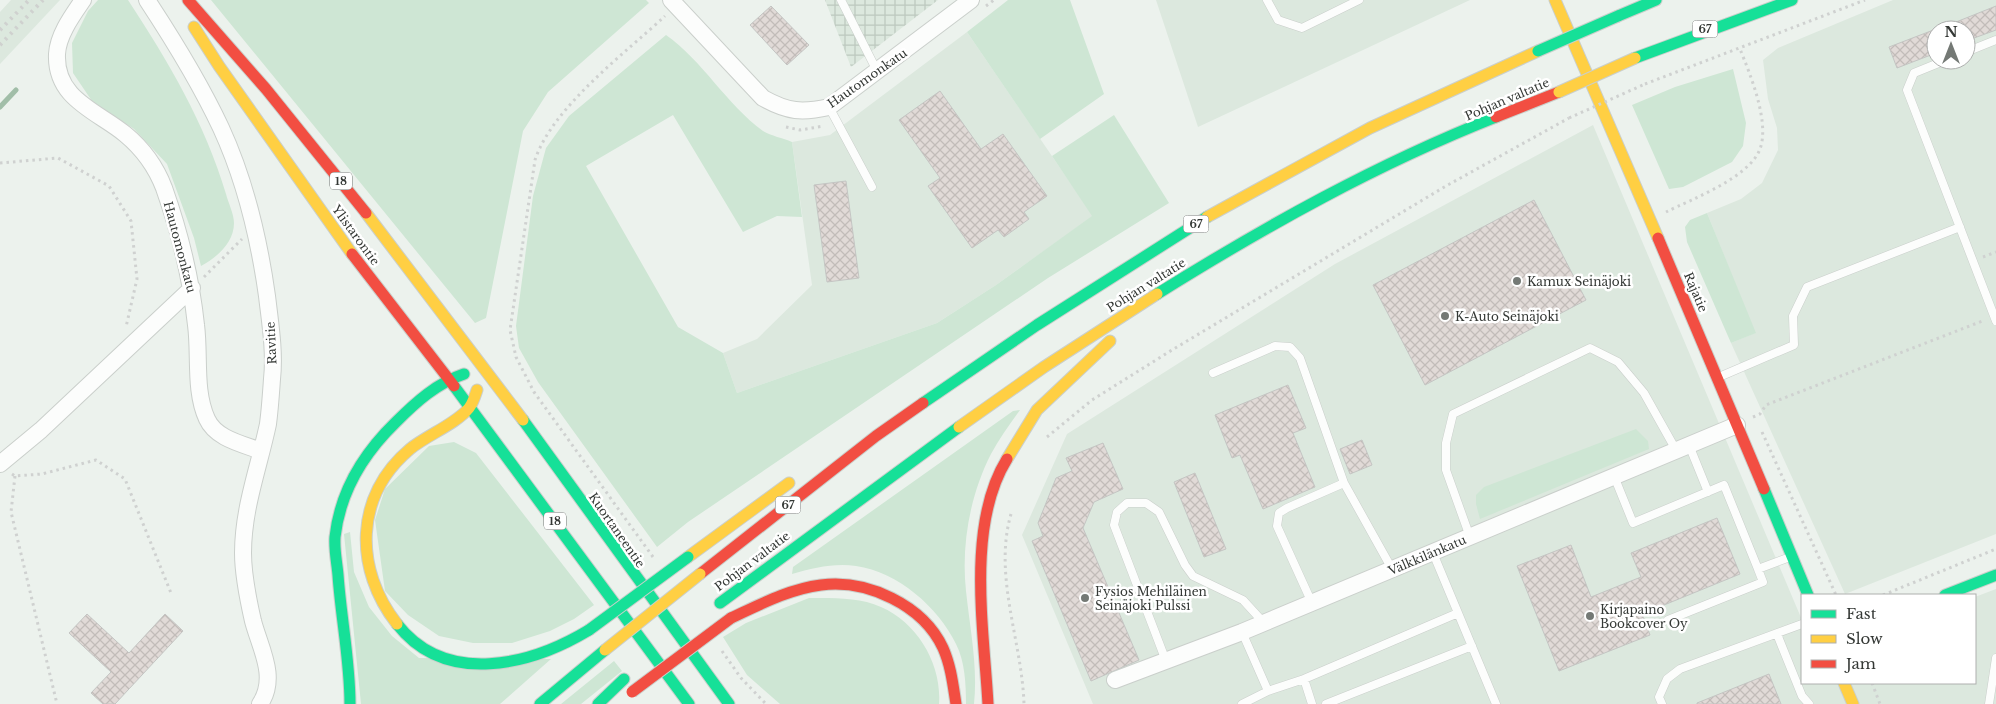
<svg xmlns="http://www.w3.org/2000/svg" width="1996" height="704" font-family="'Libre Baskerville',serif">
  <defs>
    <pattern id="industrial-grid" width="8" height="8" patternUnits="userSpaceOnUse" patternTransform="scale(1.25)"><rect width="8" height="8" fill="#dce8de"/><path d="M0 4h8M4 0v8" fill="none" stroke="#bdc8bf"/></pattern>
    <pattern id="building-cross-hatch" width="8" height="8" patternUnits="userSpaceOnUse" patternTransform="scale(1.25)"><rect width="8" height="8" fill="#e1dad7"/><path d="M0 0l8 8M0 8l8-8" fill="none" stroke="#c2bcb9"/></pattern>
  </defs>
  <rect width="100%" height="100%" fill="#ecf2ed"/>
  <path fill="#dce8de" fill-rule="evenodd" d="M11 0H60L0 64V12Z
    M1156 0H1470L1198 127Z
    M1893 0H1996V534L1845 594 1731 343 1755 333 1707 213 1741 199 1762 183 1778 150 1777 128 1768 99 1763 60 1778 48ZM1936 30H1966V60H1936Z
    M967 32 1093 216 996 285 937 323 737 393 723 353 757 339 812 285 792 142 830 135Z
    M1593 125 1802 620V683H1975V597L1996 589V704H1093L1022 535 1067 434 1335 264Z"/>
  <path fill="url(#industrial-grid)" d="M825 0H938L851 67Z"/>
  <path fill="#cee6d4" d="M98 0H128C168 61 205 123 226 194 228 202 234 214 234 223 234 243 216 258 201 266L194 238 167 164 134 129 92 101 73 73 72 43 88 11Z
    M211 0H646L649 3 548 92 523 131 486 318 475 323Z
    M1008 0H1070L1104 94 1040 139 967 32Z
    M666 35C703 61 726 104 763 131 771 136 783 138 792 142L802 217 777 216 743 232 673 115 586 166 678 327 723 353 737 393 937 323 996 285 1092 216 1052 156 1114 115 1169 203 1048 278 688 522 657 547 538 382 519 348 516 326 533 196 546 148 569 116Z
    M1733 69 1746 123 1743 146 1732 162 1683 187 1669 189 1632 105 1675 87Z
    M1707 213 1756 333 1731 343 1687 242 1685 227 1690 220Z
    M1020 410C1010 424 999 439 991 454 970 495 961 545 966 591 970 629 978 666 974 704H966C966 685 965 661 956 644 938 607 898 572 856 566 834 563 813 568 792 574L793 567 1013 411Z
    M1636 429 1648 441 1649 449 1480 519 1476 504V495L1484 487Z
    M454 442 476 453 594 605 574 619 550 631 512 643H473L439 636 408 615 385 591 375 520 385 489 429 446Z
    M350 532 354 572 369 607 392 636 419 658 551 659 500 704H361L344 534Z
    M809 598C833 598 859 597 881 607 918 623 942 665 939 704H780L747 675 723 637 746 623Z
    M614 661 622 671 581 704H561Z"/>
  <g fill="none" stroke-linecap="round" stroke-linejoin="round">
    <path stroke="#a1bea8" stroke-width="5" d="M0 107 16 90"/>
  </g>
  <path fill="url(#building-cross-hatch)" stroke="#c4c5c3" d="M771 6 809 45 787 65 750 25Z
    M1996 6V30L1966 41V30H1936Z
    M1936 29V53L1897 68 1889 47Z
    M940 91 981 149 1003 134 1047 196 1024 212 1029 219 1004 237 998 230 972 248 928 186 940 178 899 120Z
    M846 181 859 278 827 282 814 185Z
    M1534 200 1586 300 1425 385 1373 285Z
    M1288 385 1306 428 1293 433 1315 487 1263 509 1240 455 1232 458 1215 415Z
    M1362 440 1372 465 1350 474 1340 449Z
    M1103 443 1123 489 1094 502 1083 528 1139 660 1091 681 1032 541 1043 536 1038 523 1056 478 1072 471 1066 458Z
    M1195 473 1226 549 1204 557 1174 482Z
    M1717 518 1740 574 1642 614 1650 635 1559 671 1517 566 1571 545 1591 597 1641 577 1631 553Z
    M87 614 129 653 165 614 183 631 115 704H103L91 693 111 672 69 633Z
    M1769 674 1781 704H1697V703Z"/>
  <g fill="none" stroke-linecap="round" stroke-linejoin="round">
    <g stroke="#cacfcb" stroke-width="9">
      <path id="lane" d="M841 0 877 71
        M1267 0 1278 20 1302 28 1359 0
        M1966 52 1996 40
        M1946 60 1914 73 1907 90 1996 321
        M829 107 872 187
        M1213 373 1275 346 1290 347 1300 358 1344 483 1392 569
        M1719 377 1794 345 1793 316 1807 287 1960 227
        M1689 445 1708 492
        M1614 476 1633 523 1724 485 1758 569 1790 557
        M1470 537 1446 470V443L1453 414 1590 348 1618 362 1644 393 1676 450
        M1433 553 1496 704
        M1312 603 1277 526 1279 513 1287 508 1344 483
        M1668 620 1763 582 1758 569
        M1777 634 1802 696 1809 704
        M1166 661 1114 525 1117 512 1127 503H1146L1159 512 1185 565 1193 576 1243 600 1264 623
        M1268 691 1304 679
        M1242 704 1268 691 1242 632
        M1312 704 1304 679 1458 613
        M1326 704 1472 646
        M1662 704 1659 697 1667 679 1680 669 1802 624
        M1989 704 1996 658"/>
    </g>
    <g stroke="#cacfcb" stroke-width="18">
      <path id="street" d="M83 0C72 16 58 35 57 54 55 99 97 111 125 134 142 148 156 167 164 188 180 233 191 278 196 325 200 355 194 391 207 419 216 439 243 444 261 451
        M147 0C174 41 200 83 221 128 245 180 259 239 267 296 270 322 275 352 272 379 271 393 270 409 268 424 259 467 243 508 243 553 243 576 248 599 253 621 260 648 278 677 260 704
        M671 0 763 98C788 112 802 113 829 107L971 0
        M0 464 41 430 192 288
        M1115 680 1242 632 1737 425"/>
    </g>
    <g stroke="#cacfcb" stroke-width="13">
      <path id="fast" d="M1618 16 1656 0
        M1635 58 1792 0
        M1157 294C1266 226 1377 164 1496 117
        M454 386 689 704
        M923 403 1037 325 1207 217
        M523 420 729 704
        M1764 489 1808 595
        M1945 595 1996 575
        M720 603 959 427
        M397 624C446 687 531 665 589 630
        M350 704C350 661 341 618 338 575 337 563 334 550 335 537 340 492 364 453 396 422 416 402 437 383 464 374
        M540 704 605 650
        M598 704 624 679"/>
    </g>
    <g stroke="#cacfcb" stroke-width="13">
      <path id="slow" d="M1555 0 1658 238
        M194 27 219 66 352 254
        M366 213 523 420
        M1207 217 1370 128 1538 51
        M959 427 1044 367 1157 294
        M1007 459 1037 410 1110 341
        M688 557 789 483
        M397 624C354 569 354 496 410 449 427 435 456 424 469 408 473 403 475 396 477 390
        M1844 683 1853 704"/>
    </g>
    <g stroke="#cacfcb" stroke-width="13">
      <path id="jam" d="M188 0 266 89 366 213
        M1496 117 1559 92
        M1658 238 1764 489
        M352 254 454 386
        M700 574 876 436 923 403
        M731 618C759 605 789 589 821 585 867 579 923 605 943 648 951 666 953 685 956 704
        M988 704C984 630 966 525 1007 459"/>
    </g>
    <path stroke="#cfd1d0" stroke-width="3" stroke-dasharray="2.5 4" stroke-linecap="butt" d="M986 6 994 0
      M1645 84 1865 0
      M786 127 800 130 824 126
      M0 163 58 158 109 186 131 221 137 279 126 327
      M1666 212C1692 199 1749 178 1760 149 1770 122 1750 74 1740 49
      M1983 257 1996 252
      M204 277 242 239
      M1753 417 1760 414 1766 405 1985 320
      M1762 432 1836 595
      M1047 437 1092 400 1172 350 1446 186 1569 118
      M12 474 15 476 42 474 96 460 125 479 171 593
      M15 476 11 512 57 704
      M1011 514C993 576 1022 641 1024 704
      M653 557 534 392 516 357 510 330 535 160C552 108 624 54 665 16
      M1883 595 1996 549
      M722 651 741 678 766 704
      M1872 683 1880 704"/>
    <use href="#lane" stroke="#fcfdfc" stroke-width="8"/>
    <use href="#street" stroke="#fcfdfc" stroke-width="16"/>
    <use href="#fast" stroke="#16e098" stroke-width="11"/>
    <use href="#slow" stroke="#ffcf43" stroke-width="11"/>
    <use href="#jam" stroke="#f24e42" stroke-width="11"/>
    <path stroke="#cfd1cf" stroke-width="4" stroke-dasharray="2.5 5" stroke-linecap="butt" d="M0 30 29 0
      M0 45 43 0"/>
    <g stroke="#cacfcb" stroke-width="13" stroke-linecap="butt">
      <path id="fast-bridge" d="M1538 51 1618 16
        M589 630 688 557"/>
    </g>
    <g stroke="#cacfcb" stroke-width="13" stroke-linecap="butt">
      <path id="slow-bridge" d="M1559 92 1635 58
        M605 650 700 574"/>
    </g>
    <g stroke="#cacfcb" stroke-width="13" stroke-linecap="butt">
      <path id="jam-bridge" d="M632 692 731 618"/>
    </g>
    <path stroke="#cfd1d0" stroke-width="3" stroke-dasharray="2.5 4" stroke-linecap="butt" d="M1569 118 1645 84"/>
    <use href="#fast-bridge" stroke="#16e098" stroke-width="11"/>
    <use href="#slow-bridge" stroke="#ffcf43" stroke-width="11"/>
    <use href="#jam-bridge" stroke="#f24e42" stroke-width="11"/>
  </g>
  <g fill="#747975" stroke="#fff" stroke-width="2">
    <circle cx="1517" cy="281" r="5"/>
    <circle cx="1445" cy="316" r="5"/>
    <circle cx="1085" cy="598" r="5"/>
    <circle cx="1590" cy="616" r="5"/>
  </g>
  <g text-anchor="middle" dominant-baseline="central" stroke-width="5" stroke-linejoin="round" paint-order="stroke">
    <g fill="#fff" stroke="#717472" stroke-width="1">
      <rect x="1692.5" y="20.5" width="25" height="17" rx="4"/>
      <rect x="330" y="172.5" width="22" height="17" rx="4"/>
      <rect x="1183.5" y="215.5" width="25" height="17" rx="4"/>
      <rect x="775.5" y="496.5" width="25" height="17" rx="4"/>
      <rect x="544" y="512.5" width="22" height="17" rx="4"/>
    </g>
    <g font-size="11" font-weight="bold" fill="#343835">
      <text x="1705" y="29">67</text>
      <text x="341" y="181">18</text>
      <text x="1196" y="224">67</text>
      <text x="788" y="505">67</text>
      <text x="555" y="521">18</text>
    </g>
    <g font-size="12" fill="#343835" stroke="#fff">
      <text transform="translate(867 78) rotate(-35)">Hautomonkatu</text>
      <text transform="translate(1507 99) rotate(-23)">Pohjan valtatie</text>
      <text transform="translate(356 235) rotate(54)">Ylistarontie</text>
      <text transform="translate(180 247) rotate(75)">Hautomonkatu</text>
      <text transform="translate(1146 285) rotate(-32)">Pohjan valtatie</text>
      <text transform="translate(1696 292) rotate(67)">Rajatie</text>
      <text transform="translate(271 343) rotate(-93)">Ravitie</text>
      <text transform="translate(617 530) rotate(55)">Kuortaneentie</text>
      <text transform="translate(1427 555) rotate(-23)">Välkkilänkatu</text>
      <text transform="translate(752 561) rotate(-37)">Pohjan valtatie</text>
    </g>
    <g font-size="12" fill="#343835" stroke="#fff" text-anchor="start">
      <text x="1527" y="281">Kamux Seinäjoki</text>
      <text x="1455" y="316">K-Auto Seinäjoki</text>
      <text x="1095" y="591">Fysios Mehiläinen<tspan x="1095" dy="14">Seinäjoki Pulssi</tspan></text>
      <text x="1600" y="609">Kirjapaino<tspan x="1600" dy="14">Bookcover Oy</tspan></text>
    </g>
  </g>
  <rect x="1801" y="594" width="175" height="90" fill="#ffffff" stroke="#aeafae"/>
  <rect x="1811" y="610" width="25" height="8" fill="#16e098" stroke="#aeafae"/>
  <text x="1846" y="619" font-size="15" fill="#343835">Fast</text>
  <rect x="1811" y="635" width="25" height="8" fill="#ffcf43" stroke="#aeafae"/>
  <text x="1846" y="644" font-size="15" fill="#343835">Slow</text>
  <rect x="1811" y="660" width="25" height="8" fill="#f24e42" stroke="#aeafae"/>
  <text x="1846" y="669" font-size="15" fill="#343835">Jam</text>
  <g transform="translate(1951 45)"><circle r="24" fill="#ffffff" stroke="#aeafae"/>
  <path d="M0-4L9 19L0 12L-9 19Z" fill="#747975"/>
  <text y="-8" font-size="14" font-weight="bold" text-anchor="middle" fill="#343835">N</text>
  </g>
</svg>
